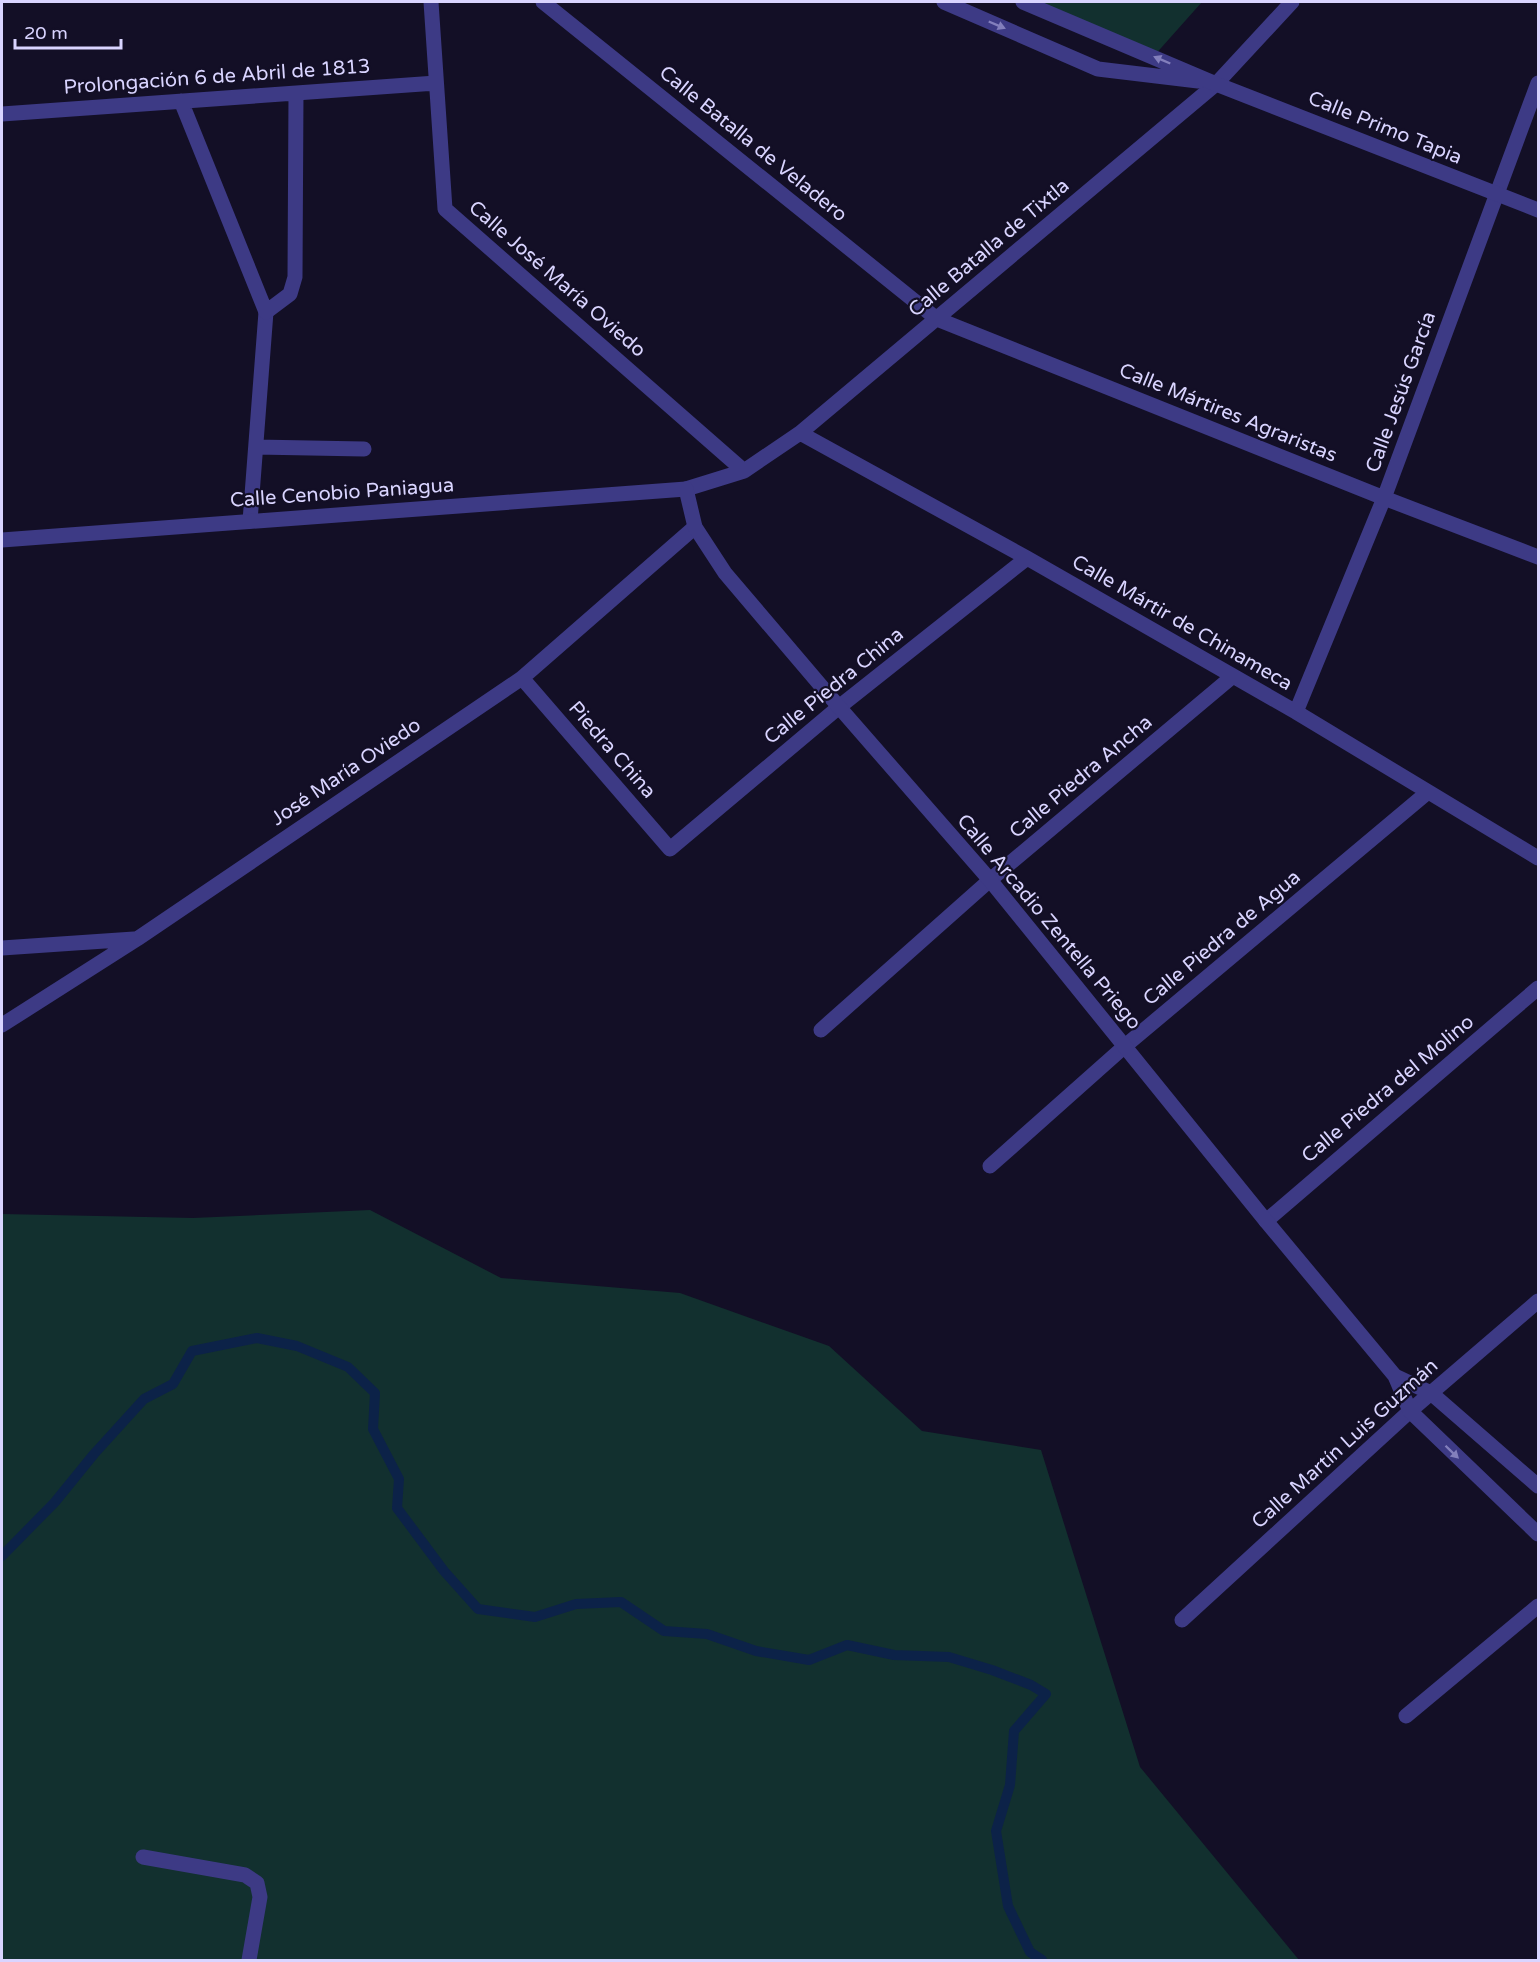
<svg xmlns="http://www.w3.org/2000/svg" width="1540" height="1962" font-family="'Varela Round',sans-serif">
  <rect width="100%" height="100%" fill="#130f26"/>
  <path fill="#12302f" d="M1030 2H1202L1153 57Z
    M370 1210 501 1278 680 1293 829 1346 922 1431 1041 1450 1140 1767 1299 1960H2V1214L193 1218Z"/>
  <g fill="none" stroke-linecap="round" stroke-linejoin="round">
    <path stroke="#0c2248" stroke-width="10" d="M2 1556 55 1502 94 1454 144 1399 173 1384 192 1351 257 1338 297 1346 348 1367 375 1393 373 1429 399 1479 397 1508 444 1571 478 1609 535 1617 576 1604 621 1602 664 1631 707 1634 756 1651 809 1660 847 1645 894 1655 949 1657 992 1670 1031 1685 1046 1694 1014 1731 1010 1785 996 1831 1008 1906 1030 1952 1042 1960"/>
    <path stroke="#3d3a85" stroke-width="15" d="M256 447 364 449
      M250 521 266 312"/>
    <path stroke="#3d3a85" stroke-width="15" d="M431 2 445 209 744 471
      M543 2 937 319 1384 498 1538 557
      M181 101 266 312 290 294 295 277 296 93
      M2 114 436 83
      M800 433 1027 558 1296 712 1538 858
      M686 489 744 471 800 433 1216 84 1292 2
      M522 678 670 849 839 707 1027 558
      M1296 712 1384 498 1538 83
      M2 948 134 939
      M2 1025 137 939 522 678 695 527
      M821 1030 990 880 1233 676
      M990 1166 1125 1046 1428 792
      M1266 1221 1538 988
      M1182 1620 1410 1411
      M1406 1716 1538 1606
      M143 1857 245 1875 257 1883 260 1897 249 1960"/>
    <path stroke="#3d3a85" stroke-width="15" d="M944 2 1098 69 1198 81
      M1023 2 1216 84 1538 210
      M2 540 686 489 695 527 725 573 839 707 990 880 1266 1221 1395 1376 1410 1411 1538 1534
      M1395 1376 1431 1393 1538 1486
      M1410 1411 1538 1301"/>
  </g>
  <defs><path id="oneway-solid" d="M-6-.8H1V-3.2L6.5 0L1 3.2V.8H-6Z" transform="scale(1.5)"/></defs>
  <g fill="#837fbc">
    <use href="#oneway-solid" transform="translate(997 25) rotate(23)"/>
    <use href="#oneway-solid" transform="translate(1162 60) rotate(-157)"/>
    <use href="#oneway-solid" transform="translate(1452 1452) rotate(44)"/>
  </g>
  <g text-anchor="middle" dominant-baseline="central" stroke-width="4.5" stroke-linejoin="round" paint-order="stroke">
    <g font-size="20" fill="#d9d4ff" stroke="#130f26">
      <text transform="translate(217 77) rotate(-4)">Prolongación 6 de Abril de 1813</text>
      <text transform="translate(1385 128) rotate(22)">Calle Primo Tapia</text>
      <text transform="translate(753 144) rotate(39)">Calle Batalla de Veladero</text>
      <text transform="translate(989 248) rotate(-40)">Calle Batalla de Tixtla</text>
      <text transform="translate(557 279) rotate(41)">Calle José María Oviedo</text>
      <text transform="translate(1401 392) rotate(-70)">Calle Jesús García</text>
      <text transform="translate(1228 413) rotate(22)">Calle Mártires Agraristas</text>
      <text transform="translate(342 493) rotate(-4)">Calle Cenobio Paniagua</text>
      <text transform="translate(1182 623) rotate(30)">Calle Mártir de Chinameca</text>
      <text transform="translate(834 686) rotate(-39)">Calle Piedra China</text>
      <text transform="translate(612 750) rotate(49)">Piedra China</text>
      <text transform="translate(346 772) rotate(-34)">José María Oviedo</text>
      <text transform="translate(1081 777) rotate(-40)">Calle Piedra Ancha</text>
      <text transform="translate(1049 922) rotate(50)">Calle Arcadio Zentella Priego</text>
      <text transform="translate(1222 938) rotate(-40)">Calle Piedra de Agua</text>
      <text transform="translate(1388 1089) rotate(-40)">Calle Piedra del Molino</text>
      <text transform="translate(1345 1444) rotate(-42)">Calle Martín Luis Guzmán</text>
    </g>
  </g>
  <rect width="1540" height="1962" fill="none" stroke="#d9d4ff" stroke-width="6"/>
  <path d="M15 39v9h106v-9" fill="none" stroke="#d9d4ff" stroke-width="3"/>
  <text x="24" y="39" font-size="18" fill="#d9d4ff" stroke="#130f26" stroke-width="4.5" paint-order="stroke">20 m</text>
</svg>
